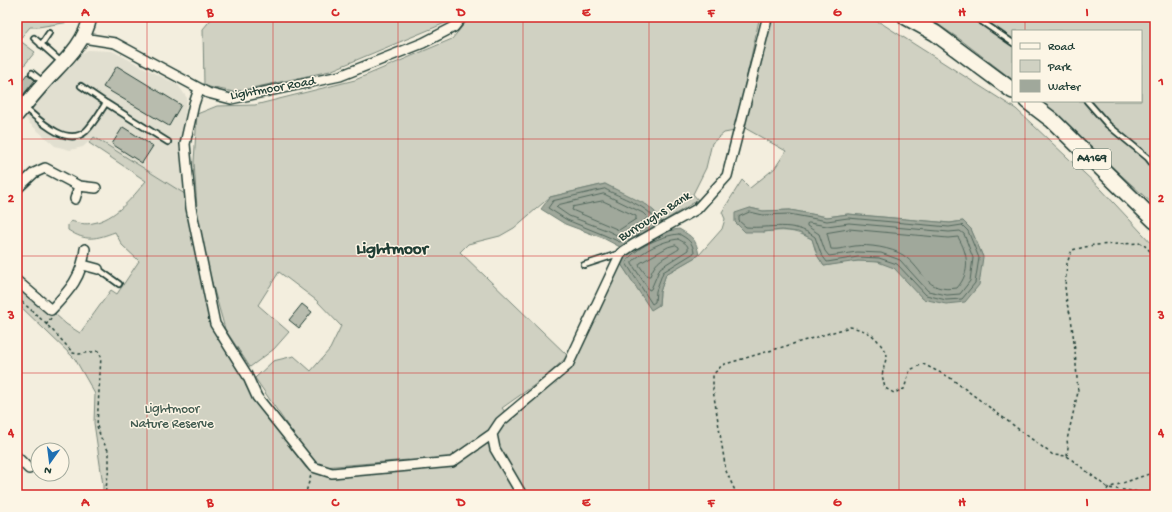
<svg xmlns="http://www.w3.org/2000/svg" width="1172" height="512" font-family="'Gochi Hand',sans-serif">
  <rect width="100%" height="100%" fill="#f3eede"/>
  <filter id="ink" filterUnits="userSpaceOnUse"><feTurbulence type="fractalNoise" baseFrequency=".025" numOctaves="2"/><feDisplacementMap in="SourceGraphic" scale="8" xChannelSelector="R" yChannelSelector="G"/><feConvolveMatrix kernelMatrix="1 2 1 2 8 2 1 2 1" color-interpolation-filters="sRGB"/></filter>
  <g filter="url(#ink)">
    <path fill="#e1dfd0" d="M88 50 112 51 178 85 187 98 181 145 188 196 94 137 83 147 70 150 55 146 29 123 24 116 72 59Z"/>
    <path fill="#d0d1c2" stroke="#78877b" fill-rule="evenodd" d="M17 17H77L76 21 38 27H30L19 40 35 52 17 74Z
      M213 17H454L450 21 330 71 234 92 204 86 203 29Z
      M470 17H757L759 20 735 131 724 133 712 143 706 168 693 194 698 200 662 222 655 212 605 184 550 197 514 228 500 236 468 244 460 252 568 356 543 379 502 408 510 418 570 370 621 264 651 309 659 305 660 292 666 274 699 255 722 229 725 219 722 212 742 180 750 188 775 168 786 151 743 127 771 17H868L881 23 1016 109 1101 189 1155 247V495H103V485L94 423 95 394 75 359 17 303V287L22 288 51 315 54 313 66 324 80 333 111 290 117 294 139 261 122 245 115 232C96 239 86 242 68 230V225L71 221C78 223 85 225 93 223 115 219 132 198 146 181L89 143 94 137 188 196 197 259 207 311C216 336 229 358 245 380L246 386 255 401 306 468 334 478 419 468 425 466 408 460 323 467 309 457 255 378 273 361 294 356 311 371 330 349 341 326 316 300 279 272 258 305 289 332 274 349 250 367 225 329 205 258 197 208 194 162 197 114 217 106 255 105 355 80 452 39ZM750 208 763 211 790 210 827 217 848 214 950 223 963 221 971 229 983 257 923 299C916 291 903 272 894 267 872 256 847 262 824 266L817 255 812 239C793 229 784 230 763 232Z
      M927 17H1155V206L1040 101H1141V31H1013V80L961 40Z"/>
    <path fill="#a0a89b" stroke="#6c7d72" d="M605 184 647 205 655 212 662 222 620 247 603 238 565 224 541 209 550 197Z
      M750 208 763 211 790 210 827 217 848 214 950 223 963 221 971 229 983 257 979 285 965 302 946 304 923 299 894 268 878 262 858 261 824 266 817 255 812 239 798 232 782 230 763 232H745L735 222V213Z
      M679 229C693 237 696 239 699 255L666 274 660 292 659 305 651 310 621 264 624 256 630 251 663 232Z"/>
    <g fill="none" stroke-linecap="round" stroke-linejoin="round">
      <path stroke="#53685d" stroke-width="1" d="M605 189C617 196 653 208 655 221L620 242 604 235 567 220 548 208 553 201Z
        M604 194 643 213 647 217V219L619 236 606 230 569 216 556 207 558 205Z
        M603 201 636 216V219L619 230 572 210 573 207Z
        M750 212 763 215 789 214 827 221 848 218 949 227 962 225 968 231 979 258 975 283 962 299 946 300 926 295 897 264 879 258 858 257 827 262 821 254 815 237C793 220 771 229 746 227L739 221V217Z
        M809 223 827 226 849 223 949 232 960 231 964 234 973 258 970 281 960 294 947 295 928 291 900 260 881 253 857 252 829 256 825 251 819 234 807 226V224Z
        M849 229 948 238 958 237C968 254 971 272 957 288 924 293 925 270 903 255 892 248 868 244 855 246 847 247 839 250 831 249L827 233Z
        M679 234C688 239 693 242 694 253L663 272 656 291 655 302 652 304 626 263C633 248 663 235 679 234Z
        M678 239C683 242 689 244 688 250L660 268 651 289 649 290 632 264V262C644 250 662 241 678 239Z
        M676 245 679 247V249C665 258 656 259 650 276H647L639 265 640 263 668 247Z"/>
    </g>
    <path fill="#b8bcae" stroke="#1f3d34" d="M117 66 181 105 169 126 103 87Z
      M27 74 35 80 23 95 17 90V87Z
      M123 127 153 146 142 163 112 144Z
      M302 304 312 312 299 328 289 320Z"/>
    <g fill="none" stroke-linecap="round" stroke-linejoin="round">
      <g stroke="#1f3d34" stroke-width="8">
        <path id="lane" d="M975 17 1013 43
          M34 38 61 62
          M41 45 49 33
          M32 73 43 82
          M81 86 106 103
          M1087 101 1108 125 1148 158 1155 167
          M25 108C39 120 67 148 86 131 94 123 100 112 106 103L168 142
          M584 265 621 253
          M98 269 119 284"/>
      </g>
      <g stroke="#1f3d34" stroke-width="12">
        <path id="street" d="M83 38 115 43 208 93 231 99 340 76 423 43 454 27 462 17
          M199 89 194 104 185 144 191 208 215 324 247 375 257 397 313 467 332 473 452 462 492 434
          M17 185 19 187 34 173 45 168 79 186 75 199
          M79 186 96 188
          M83 265 98 269
          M17 281 51 310C70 290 82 277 85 249
          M17 457 29 469
          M522 495 495 449 492 434 500 422 568 365 621 253 633 245 697 209 727 176 767 19 766 17"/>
      </g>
      <g stroke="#1f3d34" stroke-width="16">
        <path id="secondary" d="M17 115C26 104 35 93 45 82 63 62 85 44 90 17"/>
      </g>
      <g stroke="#1f3d34" stroke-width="18">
        <path id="primary" d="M906 17 935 33 1013 91
          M1027 101 1052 120 1155 221"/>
      </g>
      <path stroke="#1f3d34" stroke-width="1.5" stroke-dasharray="3 3" stroke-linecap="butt" d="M17 298C38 315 56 333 73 353L79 354 98 351 101 356 97 426 101 438 109 452V468L105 495
        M46 325 51 318
        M1067 456 1108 488 1155 494
        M303 495 306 492 311 475
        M737 495 726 471 713 390V375L722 365 850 327C871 331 877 337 887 355L882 375 885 388 894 393 904 389 910 370 923 364 949 377 1053 455 1067 456 1068 447 1067 440 1078 392 1075 351 1071 317 1067 304 1065 287 1067 263 1072 250 1094 245 1142 243 1155 256
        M1104 495 1108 488 1155 472"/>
      <use href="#lane" stroke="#fcf5e5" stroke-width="4.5"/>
      <use href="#street" stroke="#fcf5e5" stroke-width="9"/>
      <use href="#secondary" stroke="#fcf5e5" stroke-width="13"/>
      <use href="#primary" stroke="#fcf5e5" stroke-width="15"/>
    </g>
  </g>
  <path fill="none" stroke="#d62828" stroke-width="1" stroke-opacity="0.55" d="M147 17V495M273 17V495M398 17V495M523 17V495M649 17V495M774 17V495M899 17V495M1025 17V31M1025 101V495M17 139H1155M17 256H1155M17 373H1155"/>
  <g text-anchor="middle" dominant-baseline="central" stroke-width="3" stroke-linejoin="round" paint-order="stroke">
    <rect fill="#fcf5e5" stroke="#617469" stroke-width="1" x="1073" y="149" width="38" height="20" rx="3"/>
    <g font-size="12" font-weight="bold" fill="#1f3d34">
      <text x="1092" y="159">A4169</text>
    </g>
    <g font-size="13" fill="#1f3d34" stroke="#fcf5e5">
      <text transform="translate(273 89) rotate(-10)">Lightmoor Road</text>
      <text transform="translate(655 217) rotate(-32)">Burroughs Bank</text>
    </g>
    <g font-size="13" fill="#425b50" stroke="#fcf5e5">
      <text x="172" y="409">Lightmoor<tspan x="172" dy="15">Nature Reserve</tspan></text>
    </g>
    <g font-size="17" font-weight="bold" fill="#1f3d34" stroke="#fcf5e5">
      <text x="392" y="250">Lightmoor</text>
    </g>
  </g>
  <rect width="1172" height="512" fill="none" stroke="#fcf5e5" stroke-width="44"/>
  <rect x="1012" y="30" width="130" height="72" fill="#fcf5e5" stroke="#a4ab9e"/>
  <rect x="1020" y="43" width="20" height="6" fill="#fcf5e5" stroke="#a4ab9e"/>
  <text x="1048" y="50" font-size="12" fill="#1f3d34">Road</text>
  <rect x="1020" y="60" width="20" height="12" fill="#d0d1c2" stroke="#a4ab9e"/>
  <text x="1048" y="70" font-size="12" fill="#1f3d34">Park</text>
  <rect x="1020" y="80" width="20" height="12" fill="#a0a89b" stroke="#a4ab9e"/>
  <text x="1048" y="90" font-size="12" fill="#1f3d34">Water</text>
  <g transform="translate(50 462) rotate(194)"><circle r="19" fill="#fcf5e5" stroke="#a4ab9e"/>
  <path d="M0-3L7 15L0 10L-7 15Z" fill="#1f6fb2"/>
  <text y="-6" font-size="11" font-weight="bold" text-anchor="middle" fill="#1f3d34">N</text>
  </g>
  <rect x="22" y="22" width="1128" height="468" fill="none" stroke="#d62828" stroke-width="1.5"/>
  <g font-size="13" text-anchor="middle" font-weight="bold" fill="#d62828">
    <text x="85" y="16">A</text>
    <text x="210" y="16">B</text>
    <text x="335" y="16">C</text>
    <text x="461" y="16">D</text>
    <text x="586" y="16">E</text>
    <text x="711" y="16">F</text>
    <text x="837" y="16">G</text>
    <text x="962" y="16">H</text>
    <text x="1087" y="16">I</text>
    <text x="11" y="85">1</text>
    <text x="1161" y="85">1</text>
    <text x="11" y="202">2</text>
    <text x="1161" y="202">2</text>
    <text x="11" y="319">3</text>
    <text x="1161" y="319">3</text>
    <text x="11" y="436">4</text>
    <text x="1161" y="436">4</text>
    <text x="85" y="506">A</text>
    <text x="210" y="506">B</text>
    <text x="335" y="506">C</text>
    <text x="461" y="506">D</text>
    <text x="586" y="506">E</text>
    <text x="711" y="506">F</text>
    <text x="837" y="506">G</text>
    <text x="962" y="506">H</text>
    <text x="1087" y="506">I</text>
  </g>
</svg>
